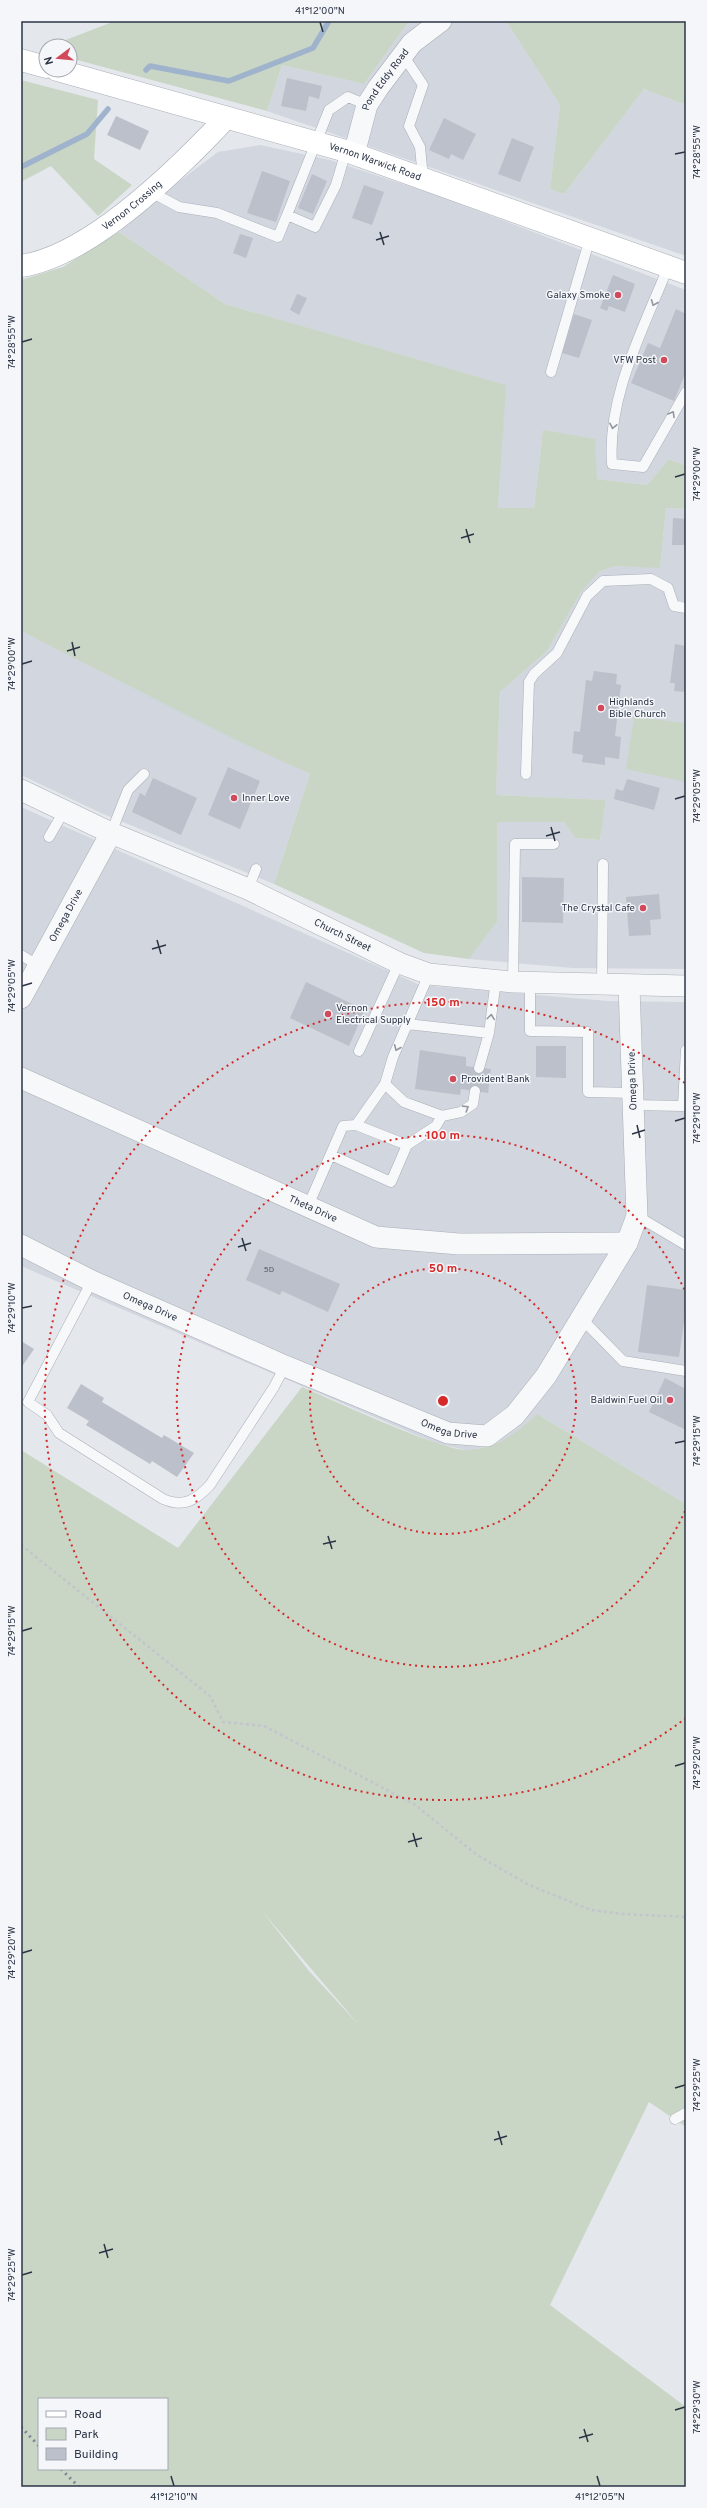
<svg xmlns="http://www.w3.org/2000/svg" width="707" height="2508" font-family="Overpass,sans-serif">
  <rect width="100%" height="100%" fill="#e4e7ec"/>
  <path fill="#d2d6de" d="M409 21H506L560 105 550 189 564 194 644 89 686 105V256L267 111 282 65 364 84Z
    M260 145 330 160 436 195 686 290V466L669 459 647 485 597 479 543 430 534 508H498L505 385 225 304 119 232 181 180 218 152Z
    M666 508 686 509V969L573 968 469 959 497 922V822H564L575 838 600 840 606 800 496 795 500 692 547 651 581 592 599 572 615 566 660 567Z
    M21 631 310 774 274 884 101 813 21 775Z
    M21 807 420 985 608 1001 686 1002V1504L537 1414 510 1438 470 1451 435 1443 21 1266Z"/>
  <path fill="#c9d6c5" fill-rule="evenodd" d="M115 21H409L364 84 282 65 267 111 70 58V46H50Z
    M506 21H686V105L644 89 564 194 550 189 560 105Z
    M21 80 98 100 94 159 132 185 98 216 51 166 21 182Z
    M119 232 225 304 506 385 498 508H534L543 430 595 439 597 479 647 485 669 459 686 466V509L666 508 660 568 615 566 599 572 581 592 547 651 500 692 496 795 606 800 600 840 575 838 564 822H497V922L469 959 424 953 274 884 310 774 234 739 21 631V280L63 267Z
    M634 717 686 723V782L626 769Z
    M302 1387C331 1399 447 1454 471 1450 502 1445 515 1434 537 1414L686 1504V2127L649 2102 550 2305 686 2407V2487H21V1450L178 1548ZM262 1911 359 2025 309 1971ZM39 2399H167V2469H39Z"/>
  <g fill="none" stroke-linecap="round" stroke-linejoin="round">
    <path stroke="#9fb4cc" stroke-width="5.5" d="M146 70 150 66 229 81 313 48 329 21
      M21 167 87 134 108 109"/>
  </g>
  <path fill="#bbc0ca" d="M287 78 322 86 319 99 309 96 306 111 281 106Z
    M116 116 149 131 140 150 107 135Z
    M444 118 476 134 463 160 451 154 449 159 429 150Z
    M512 138 534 147 520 182 498 174Z
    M262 171 290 181 276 222 247 213Z
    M312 174 327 181 313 214 298 208Z
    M364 185 384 192 372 225 352 218Z
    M240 234 253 238 246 258 233 253Z
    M613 275 635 284 625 312 609 306 607 311 600 308Z
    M297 294 307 298 299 315 290 310Z
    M676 309 686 314V372L674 401 631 383 648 343 660 348Z
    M574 314 592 320 579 358 562 353Z
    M673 518 686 519V545H672Z
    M675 644 686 646V692L674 691 675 683H670Z
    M594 671 617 674 616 684 621 685 615 736 621 737 619 759 605 757V765L582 762 583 755 572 753 574 731 580 732 586 680 592 681Z
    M228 767 260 781 240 829 208 815Z
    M153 778 197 798 181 835 132 812 140 793 145 796Z
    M627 779 660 788 654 810 614 799 616 789 623 791Z
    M522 877 564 878 563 923 522 922Z
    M659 894 661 919 650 920 651 935 629 936 626 897Z
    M306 982 365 1010 349 1046 290 1018Z
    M536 1046H566V1078L536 1077Z
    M420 1050 466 1057V1066L491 1069 488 1093 461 1089 460 1095 415 1089Z
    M259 1249 340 1284 328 1312 282 1291 280 1295 246 1280Z
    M647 1285 686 1290V1308L679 1357 638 1352Z
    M21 1341 34 1349 21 1368Z
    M665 1378 686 1389V1430L649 1412Z
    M81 1384 104 1398 102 1402 162 1438 164 1435 194 1453 177 1477 152 1461 150 1464 86 1425 89 1421 67 1408Z"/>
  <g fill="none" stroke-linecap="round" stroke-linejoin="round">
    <g stroke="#a9aeb7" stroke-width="11">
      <path id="lane" d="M403 55 423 85 409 126 420 147 423 178
        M346 151 336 185 315 227 287 215 329 110 348 97 367 105
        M149 191 179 207 217 213 278 237 287 215
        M668 267C643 330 607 396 612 464L643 467 686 392
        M551 372 590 238
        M526 774 529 682 534 674 557 653 587 596 603 581 651 579 668 588 674 606 686 608
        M111 833 128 790 144 774
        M49 837 64 811
        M248 889 256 869
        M21 955 39 966
        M429 974 393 1057 385 1084 404 1102 442 1116 461 1112 473 1104 475 1091
        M513 982 515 844H554
        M530 983V1031L588 1032V1092L633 1093
        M602 985 603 864
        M407 1024 489 1033
        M359 1051 399 963
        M479 1068 489 1033 496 980
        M633 1105 683 1106 686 1050
        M356 1125 407 1145
        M331 1155 391 1182 407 1145 436 1126 442 1116
        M308 1206 343 1126 356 1125 385 1084
        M637 1216 686 1245
        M92 1281 28 1402 47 1415 59 1433 163 1499C184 1508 196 1500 210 1485L274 1387 285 1366
        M582 1319 623 1361 686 1371
        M675 2119 686 2113"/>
    </g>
    <g stroke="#a9aeb7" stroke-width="22">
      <g id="street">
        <path id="s1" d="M354 154 367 105 378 88 412 43 441 21"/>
        <path id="s2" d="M21 790 111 833 248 889 399 963 429 974 513 982 686 986"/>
        <path id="s3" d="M21 998 111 833"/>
        <path id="s4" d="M21 1078 376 1237 459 1244 627 1243"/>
        <path id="s5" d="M21 1245 92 1281 285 1366 448 1433 487 1436 515 1415 546 1376 627 1243 637 1216 629 986"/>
      </g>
    </g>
    <g stroke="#a9aeb7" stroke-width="23">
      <g id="secondary">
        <path d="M21 60 46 67"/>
        <path id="s6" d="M57 70 346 151 686 273"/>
        <path id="s7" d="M21 266C90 256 179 168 226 118"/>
      </g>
    </g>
    <path stroke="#c2c5cb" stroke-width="2.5" stroke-dasharray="3 3" stroke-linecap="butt" d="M21 1545 210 1696 223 1722 264 1726 414 1804 477 1855 529 1885 591 1910 623 1914 686 1917"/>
    <use href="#lane" stroke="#f7f8fa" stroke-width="10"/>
    <use href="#street" stroke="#f7f8fa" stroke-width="21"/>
    <use href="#secondary" stroke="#fff" stroke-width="22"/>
    <path stroke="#7d8696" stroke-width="3" stroke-dasharray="2 4" stroke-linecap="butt" d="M21 2427 39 2446
      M61 2469 79 2487"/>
  </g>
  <defs><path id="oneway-chevron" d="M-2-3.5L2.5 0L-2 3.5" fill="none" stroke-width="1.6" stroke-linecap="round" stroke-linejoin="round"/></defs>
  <g stroke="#9196a0">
    <use href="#oneway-chevron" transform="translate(654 303) rotate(112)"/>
    <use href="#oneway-chevron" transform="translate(672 414) rotate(-61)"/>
    <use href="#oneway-chevron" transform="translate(613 426) rotate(102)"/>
    <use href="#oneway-chevron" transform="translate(491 1017) rotate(-83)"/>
    <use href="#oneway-chevron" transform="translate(397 1048) rotate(113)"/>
    <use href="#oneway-chevron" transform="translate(466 1108) rotate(-32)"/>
  </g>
  <path fill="none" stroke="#2b3445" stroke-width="1.5" d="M320 22 323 32M675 154 685 152M380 232 384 245M376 240 389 236M22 342 32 339M675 477 685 474M466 529 470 543M461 538 474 534M72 642 75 656M67 651 80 647M22 664 32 661M675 799 685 796M551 827 555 841M546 836 560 832M157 940 161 954M152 949 166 945M22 986 32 983M675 1121 685 1118M637 1125 640 1138M632 1134 645 1130M242 1238 246 1251M238 1247 251 1243M22 1308 32 1306M675 1443 685 1441M328 1536 332 1549M323 1544 336 1541M22 1631 32 1628M675 1766 685 1763M413 1833 417 1847M408 1842 422 1838M22 1953 32 1950M675 2088 685 2085M498 2131 502 2145M494 2140 507 2136M104 2244 108 2258M99 2253 113 2249M22 2275 32 2272M675 2410 685 2407M584 2429 588 2442M579 2438 593 2434M171 2476 174 2486M597 2476 600 2486"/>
  <g fill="none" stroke="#d62828" stroke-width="2" stroke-dasharray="2 4">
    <circle cx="443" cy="1401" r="133"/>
    <path d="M685 1511A266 266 0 1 1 685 1291"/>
    <path d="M686 1718A399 399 0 1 1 686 1084"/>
  </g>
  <g fill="#d1495b" stroke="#f4f6f9" stroke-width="1.5">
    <circle cx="618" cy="295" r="4"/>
    <circle cx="664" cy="360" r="4"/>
    <circle cx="601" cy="708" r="4"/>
    <circle cx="234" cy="798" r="4"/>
    <circle cx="643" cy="908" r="4"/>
    <circle cx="328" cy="1014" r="4"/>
    <circle cx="453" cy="1079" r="4"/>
    <circle cx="670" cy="1400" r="4"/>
  </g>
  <g text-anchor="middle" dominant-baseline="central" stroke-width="3" stroke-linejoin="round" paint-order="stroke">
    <g font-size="8" fill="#4f5766">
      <text x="269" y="1270">5D</text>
    </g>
    <g font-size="10" fill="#2b3445" stroke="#f4f6f9">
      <text stroke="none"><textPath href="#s1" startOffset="82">Pond Eddy Road</textPath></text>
      <text stroke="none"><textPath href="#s6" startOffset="331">Vernon Warwick Road</textPath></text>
      <text stroke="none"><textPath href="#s7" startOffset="128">Vernon Crossing</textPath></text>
      <text stroke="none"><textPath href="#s3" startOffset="94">Omega Drive</textPath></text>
      <text stroke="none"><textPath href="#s2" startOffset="353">Church Street</textPath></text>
      <text transform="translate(633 1081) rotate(-92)">Omega Drive</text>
      <text stroke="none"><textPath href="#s4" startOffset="320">Theta Drive</textPath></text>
      <text stroke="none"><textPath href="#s5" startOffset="143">Omega Drive</textPath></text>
      <text stroke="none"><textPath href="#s5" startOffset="467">Omega Drive</textPath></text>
    </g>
    <g font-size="10" fill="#2b3445" stroke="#f4f6f9" text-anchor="end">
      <text x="610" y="295">Galaxy Smoke</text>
      <text x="656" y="360">VFW Post</text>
      <text x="609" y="702" text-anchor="start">Highlands<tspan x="609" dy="12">Bible Church</tspan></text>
      <text x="242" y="798" text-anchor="start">Inner Love</text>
      <text x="635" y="908">The Crystal Cafe</text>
      <text x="336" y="1008" text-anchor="start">Vernon<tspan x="336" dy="12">Electrical Supply</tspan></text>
      <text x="461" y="1079" text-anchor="start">Provident Bank</text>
      <text x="662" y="1400">Baldwin Fuel Oil</text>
    </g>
  </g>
  <circle cx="443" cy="1401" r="6" fill="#d62828" stroke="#f4f6f9" stroke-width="2"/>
  <g font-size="12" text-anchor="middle" font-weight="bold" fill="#d62828" stroke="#f4f6f9" stroke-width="3" stroke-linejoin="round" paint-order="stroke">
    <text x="443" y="1006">150 m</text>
    <text x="443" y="1139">100 m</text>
    <text x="443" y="1272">50 m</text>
  </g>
  <rect width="707" height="2508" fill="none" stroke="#f4f6f9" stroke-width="44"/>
  <rect x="38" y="2398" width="130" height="72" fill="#f4f6f9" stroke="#a4a8b1"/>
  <rect x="46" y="2411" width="20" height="6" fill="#ffffff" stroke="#a4a8b1"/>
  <text x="74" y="2418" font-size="12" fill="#2b3445">Road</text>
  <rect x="46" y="2428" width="20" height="12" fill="#c9d6c5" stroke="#a4a8b1"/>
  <text x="74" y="2438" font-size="12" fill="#2b3445">Park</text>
  <rect x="46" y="2448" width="20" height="12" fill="#bbc0ca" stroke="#a4a8b1"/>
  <text x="74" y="2458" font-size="12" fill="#2b3445">Building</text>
  <g transform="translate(58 58) rotate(254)"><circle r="19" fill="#f4f6f9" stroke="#a4a8b1"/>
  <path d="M0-3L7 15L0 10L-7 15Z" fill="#d1495b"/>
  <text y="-6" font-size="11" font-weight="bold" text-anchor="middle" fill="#2b3445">N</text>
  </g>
  <rect x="22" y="22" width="663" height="2464" fill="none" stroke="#2b3445" stroke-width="1.5"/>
  <g font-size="10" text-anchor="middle" fill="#2b3445">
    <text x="320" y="14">41°12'00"N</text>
    <text transform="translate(696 152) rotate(-90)" y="4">74°28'55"W</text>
    <text transform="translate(11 342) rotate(-90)" y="4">74°28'55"W</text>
    <text transform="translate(696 474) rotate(-90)" y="4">74°29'00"W</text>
    <text transform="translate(11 664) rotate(-90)" y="4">74°29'00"W</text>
    <text transform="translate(696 796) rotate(-90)" y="4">74°29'05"W</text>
    <text transform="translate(11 986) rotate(-90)" y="4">74°29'05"W</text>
    <text transform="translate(696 1118) rotate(-90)" y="4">74°29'10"W</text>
    <text transform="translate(11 1308) rotate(-90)" y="4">74°29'10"W</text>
    <text transform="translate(696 1441) rotate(-90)" y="4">74°29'15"W</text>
    <text transform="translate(11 1631) rotate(-90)" y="4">74°29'15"W</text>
    <text transform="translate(696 1763) rotate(-90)" y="4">74°29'20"W</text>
    <text transform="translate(11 1953) rotate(-90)" y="4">74°29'20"W</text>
    <text transform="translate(696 2085) rotate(-90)" y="4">74°29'25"W</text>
    <text transform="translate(11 2275) rotate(-90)" y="4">74°29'25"W</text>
    <text transform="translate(696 2407) rotate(-90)" y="4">74°29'30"W</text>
    <text x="174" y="2500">41°12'10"N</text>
    <text x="600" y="2500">41°12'05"N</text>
  </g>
</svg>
